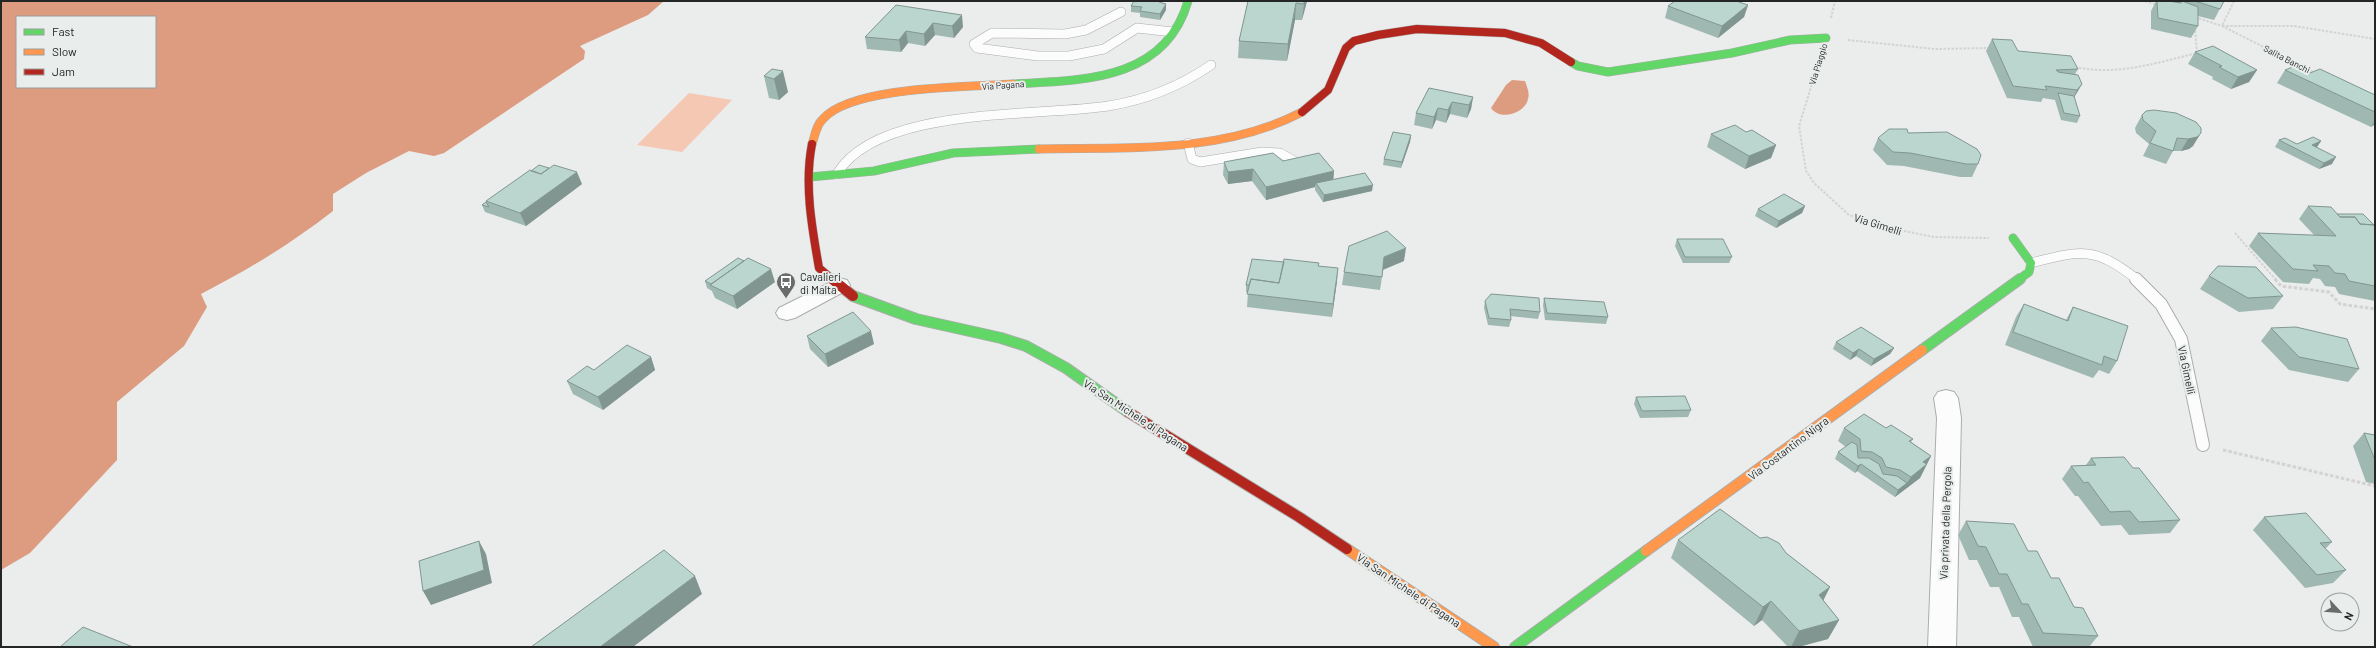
<svg xmlns="http://www.w3.org/2000/svg" width="2376" height="648" font-family="Barlow,sans-serif">
  <rect width="100%" height="100%" fill="#eaedec"/>
  <path fill="#f5c8b4" d="M689 93 732 100 682 152 637 145Z"/>
  <path fill="#dd9c80" fill-rule="evenodd" d="M1 1H664L648 15 580 46 585 51 584 59 444 153 434 156 409 151 366 173 333 194V211C292 243 248 270 201 294L207 307 184 346 117 402V460L30 553 1 570ZM17 17H155V87H17Z
    M1512 80 1525 81C1527 87 1530 93 1528 99 1525 114 1500 121 1491 108L1506 85Z"/>
  <g fill="none" stroke-linecap="round" stroke-linejoin="round">
    <g stroke="#abadac" stroke-width="10">
      <path id="lane-far1" d="M1121 12 1086 30 1065 34 992 33 974 44 977 48 1038 56H1069L1104 49 1137 28 1173 32
        M1188 143 1192 159 1200 162 1262 152 1280 153 1296 162
        M837 174C877 106 1037 117 1108 106 1146 100 1179 87 1211 65
        M2031 263C2082 250 2094 246 2138 280"/>
    </g>
    <g stroke="#abadac" stroke-width="14">
      <path id="lane" d="M2136 279 2161 304 2181 339 2203 445"/>
    </g>
    <g stroke="#abadac" stroke-width="2">
      <path id="street" d="M839 278 847 280 850 285 847 290 795 318 787 320 779 318 776 313 779 308Z
        M1946 390 1954 392 1958 398 1961 418 1956 647H1928L1937 418 1934 398 1938 392Z"/>
    </g>
    <g stroke="#abadac" stroke-width="9">
      <path id="fast-far1" d="M1571 62 1578 66 1608 72 1732 53 1790 40 1826 38
        M1013 84C1081 80 1165 82 1188 1
        M810 177 874 171 953 153 1039 149
        M2013 238 2031 263 2029 272 2018 280"/>
    </g>
    <g stroke="#abadac" stroke-width="12">
      <path id="fast" d="M853 296 916 319 1001 338 1026 346 1066 368 1128 412
        M1922 350 2020 279
        M1515 647 1646 551"/>
    </g>
    <g stroke="#abadac" stroke-width="9">
      <path id="slow-far1" d="M812 144C815 136 816 125 823 119 852 86 969 87 1013 84
        M1039 149C1127 147 1222 154 1302 112"/>
    </g>
    <g stroke="#abadac" stroke-width="12">
      <path id="slow" d="M1347 549 1494 647
        M1646 551 1922 350"/>
    </g>
    <g stroke="#abadac" stroke-width="9">
      <path id="jam-far1" d="M1302 112 1328 90 1346 48 1354 41 1378 35 1417 29 1505 33 1541 43 1571 62
        M812 144C804 184 812 228 819 268L833 280"/>
    </g>
    <g stroke="#abadac" stroke-width="12">
      <path id="jam" d="M832 279 853 296
        M1128 412 1299 517 1347 549"/>
    </g>
    <path stroke="#d2d3d2" stroke-width="2" stroke-dasharray="2.5 1.5" stroke-linecap="butt" d="M2145 1 2158 5
      M2234 1 2222 26H2294L2375 39
      M2195 17 2222 26 2315 73
      M1831 18 1835 1
      M1848 40 1935 49 1991 48
      M1820 58 1799 126 1806 171 1814 183 1849 215 1884 227 1934 237 1989 238
      M2075 67C2117 76 2156 63 2197 53L2195 28
      M2235 233 2276 280"/>
    <path stroke="#d2d3d2" stroke-width="3" stroke-dasharray="3.5 2" stroke-linecap="butt" d="M2275 279 2281 286 2329 292 2340 304 2375 309
      M2223 450 2375 486"/>
    <use href="#lane-far1" stroke="#fcfcfc" stroke-width="9"/>
    <use href="#lane" stroke="#fcfcfc" stroke-width="12"/>
    <use href="#street" fill="#fcfcfc" fill-rule="evenodd"/>
    <use href="#fast-far1" stroke="#63d668" stroke-width="8"/>
    <use href="#fast" stroke="#63d668" stroke-width="10"/>
    <use href="#slow-far1" stroke="#ff974d" stroke-width="8"/>
    <use href="#slow" stroke="#ff974d" stroke-width="10"/>
    <use href="#jam-far1" stroke="#b3261e" stroke-width="8"/>
    <use href="#jam" stroke="#b3261e" stroke-width="10"/>
  </g>
  <path fill="#a0b8b2" d="M1248 1H1307L1302 20H1295L1287 61 1238 58 1239 41Z
    M2156 1H2224L2214 20 2198 16V26L2191 38 2151 29V11Z
    M1161 3 1166 4V10L1160 20 1140 17V13L1131 12V6Z
    M896 5 963 27 954 38 935 35 925 46 908 43 901 52 867 49 865 37Z
    M1748 5 1744 17 1718 38 1665 18 1668 6Z
    M1992 39 2018 51 2078 69 2075 74 2082 84 2074 97 2080 116 2077 123 2061 120 2055 100 2043 98 2041 102 2007 98 1986 51Z
    M2195 52 2257 70 2249 82 2231 89 2212 79 2213 77 2188 64Z
    M772 69 788 92 779 100 769 98 764 76Z
    M2285 70 2310 73 2375 95V124L2371 127 2277 83Z
    M1429 88 1473 97 1471 109 1467 118 1450 114 1446 123 1436 120 1432 129 1414 125 1416 113Z
    M2142 115 2196 122 2193 146 2189 149 2181 151H2173L2166 164 2143 156 2149 144 2136 133 2135 128Z
    M1908 133 1978 164 1972 177H1960L1904 166 1887 165 1873 150 1878 138Z
    M1711 134 1776 145 1771 158 1745 169 1707 147Z
    M1411 135 1410 142 1401 168 1383 165 1384 159Z
    M2279 140 2297 144 2321 141 2317 147 2332 164 2319 169 2275 147Z
    M1283 161 1334 171 1333 180 1372 191 1323 202 1315 190V187L1266 200 1252 181 1228 184 1223 175 1224 162Z
    M582 184 526 226 485 212 482 205 486 202V201Z
    M1805 206 1802 213 1776 228 1755 216 1758 209Z
    M2308 206 2337 214 2375 225V301L2339 294 2335 287 2325 286 2320 279 2313 278 2309 284 2283 282 2249 246 2258 233 2314 235 2299 219Z
    M1677 239 1732 257 1729 263H1683L1675 246Z
    M1404 261 1383 270 1380 290 1342 285 1344 272Z
    M1318 266 1337 281 1332 317 1247 307 1248 292H1246V285Z
    M2209 276 2283 296 2273 309 2239 312 2200 289Z
    M705 281 775 282 737 309 715 298 712 291 707 288Z
    M1544 298 1608 317 1606 324 1545 320 1543 305Z
    M1485 301 1540 312 1538 319 1510 316 1511 320 1509 327 1488 325 1484 308Z
    M2024 304 2066 320 2073 307 2117 361 2109 374 2099 370 2093 378 2005 345 2016 317Z
    M2271 328 2359 369 2348 382 2289 370 2261 341Z
    M807 336 874 344 828 367 810 349Z
    M1836 342 1894 348 1890 354 1871 366 1856 356 1850 360 1833 349Z
    M651 357 655 370 603 410 573 394 567 381Z
    M1636 397 1691 410 1688 417 1640 418 1634 404Z
    M1844 428H1886L1913 439 1911 442 1931 456 1920 478 1895 497 1857 471 1855 473 1835 459 1838 452 1846 447 1838 441Z
    M2364 433 2375 435V484L2366 482 2353 446Z
    M2091 458 2133 468 2180 520 2170 533 2129 535 2121 525 2101 526 2078 496H2075L2062 479 2071 466 2086 465Z
    M2264 517 2332 542 2325 549 2346 570 2333 583 2305 588 2253 530Z
    M1966 521 2028 551 2051 578 2098 636 2089 647H2033L2019 617H2012L1999 587H1990L1977 560H1969L1958 535Z
    M1760 538 1786 553 1830 587 1823 600 1839 620 1828 639 1798 647H1788L1762 620 1754 626 1671 558 1678 540Z"/>
  <path fill="#829691" d="M1304 1H1307L1302 20 1304 4Z
    M1296 3 1295 20 1287 61 1288 44Z
    M1166 4V10L1160 20V14Z
    M1748 5 1744 17 1718 38 1722 26Z
    M962 15 963 27 954 38 952 26Z
    M933 23 935 35 925 46 924 34Z
    M906 31 908 43 901 52 899 40Z
    M2257 70 2249 82 2231 89 2238 77Z
    M783 71 788 92 779 100 774 79Z
    M2082 84 2075 96 2071 103 2077 90Z
    M1473 97 1471 109 1467 118 1469 105Z
    M1452 102 1450 114 1446 123 1448 110Z
    M1438 108 1436 120 1432 129 1434 117Z
    M2375 121V124L2371 127Z
    M2201 133 2193 146 2189 149 2181 151 2188 139Z
    M1411 135 1410 142 1401 168 1402 162Z
    M2321 141 2317 147 2307 152 2312 145Z
    M1776 145 1771 158 1745 169 1749 156Z
    M2336 157 2332 164 2319 169 2324 163Z
    M1253 169 1252 181 1228 184V172Z
    M1334 171 1333 183H1316L1315 187 1266 200V187Z
    M577 172 582 184 526 226 520 213Z
    M1373 185 1372 191 1323 202 1324 195Z
    M1805 206 1802 213 1776 228 1779 221Z
    M1406 248 1404 261 1382 270 1384 257Z
    M1338 268 1337 281 1332 317 1333 304Z
    M771 269 775 282 737 309 733 296Z
    M871 331 874 344 828 367 825 354Z
    M1894 348 1890 354 1871 366 1874 359Z
    M1859 349 1856 356 1850 360 1853 353Z
    M651 357 655 370 603 410 598 397Z
    M1931 456 1920 478 1895 497 1898 490 1907 483 1911 477 1923 462Z
    M1861 464 1857 471 1855 473 1858 466Z
    M479 541 486 554 492 583 431 605 423 591Z
    M695 576 702 594 633 647H600Z
    M1830 587 1821 605 1819 595Z
    M1771 601 1762 620 1754 626 1763 607Z
    M1839 620 1828 639 1798 647H1791L1799 631Z"/>
  <path fill="#bad6cf" stroke="#829691" d="M1134 1H1159V2L1166 4 1160 14 1140 11 1142 7 1131 6Z
    M1248 1H1304V4L1296 3 1288 44 1239 41Z
    M1675 1H1736L1748 5 1722 26 1668 6Z
    M2157 1H2168L2181 3 2182 1 2198 7V26L2158 18Z
    M2195 1H2224L2220 9Z
    M896 5 962 15 952 26 933 23 924 34 906 31 899 40 865 37Z
    M1992 39 2012 40 2018 51 2071 56 2078 69 2056 70 2058 72 2078 75 2082 84 2077 90 2045 86 2047 90 2013 86Z
    M2213 46 2257 70 2238 77 2219 67 2222 66 2195 52Z
    M2295 66 2310 73 2320 69 2375 95V112L2285 70Z
    M772 69 783 71 774 79 764 76Z
    M1429 88 1473 97 1469 105 1452 102 1448 110 1438 108 1434 117 1416 113Z
    M2058 93 2074 96 2080 116 2064 113Z
    M2154 110 2176 113 2196 122 2201 128V133L2197 137 2188 139 2177 138 2173 151 2150 143 2156 131 2143 120 2142 115 2146 111Z
    M1735 125 1746 132 1752 130 1776 145 1749 156 1711 134Z
    M1889 129H1907L1908 133 1947 132 1977 149 1981 155 1978 164H1966L1910 153 1893 152 1878 138Z
    M1393 132 1411 135 1402 162 1384 159Z
    M2313 137 2321 141 2312 145 2336 157 2324 163 2279 140 2285 138 2297 144Z
    M1273 153 1283 161 1319 153 1334 171 1266 187 1253 169 1228 172 1224 162Z
    M539 165 549 168 541 174 531 171Z
    M554 165 577 172 520 213 486 201 530 170 541 174Z
    M1365 173 1373 185 1324 195 1316 183Z
    M1784 194 1805 206 1779 221 1758 209Z
    M486 202 489 207 482 205Z
    M2308 206 2331 207 2340 217H2355L2360 224 2375 225V286L2349 281 2345 274 2335 273 2329 266 2313 265 2318 271 2293 269 2258 233 2336 236Z
    M2337 214H2363L2374 225 2360 224 2355 217H2340Z
    M1387 231 1406 248 1384 257 1382 277 1344 272 1349 246Z
    M1677 239H1723L1732 257H1685Z
    M738 258 744 261 711 284 705 281Z
    M748 258 771 269 733 296 710 285Z
    M1252 259 1284 262 1279 283 1251 279 1249 285H1246Z
    M1284 259 1319 263 1318 266 1338 268 1333 304 1247 294 1251 279 1279 283Z
    M2218 266 2256 267 2283 296 2248 298 2209 276Z
    M1491 294 1539 298 1540 312 1510 309 1511 320 1489 318 1485 301Z
    M1544 298 1604 302 1608 317 1547 313Z
    M2024 304 2068 321 2073 307 2128 326 2117 361 2104 356 2102 365 2013 332Z
    M853 312 871 331 825 354 807 336Z
    M1861 327 1894 348 1874 359 1859 349 1853 353 1836 342Z
    M2296 327 2347 339 2359 369 2299 357 2271 328Z
    M627 345 651 357 598 397 567 381 587 366 594 370Z
    M1685 396 1691 410 1642 411 1636 397Z
    M1864 414 1886 428 1891 425 1913 439 1909 441 1931 456 1923 462 1927 464 1911 477 1900 470 1886 467 1882 458 1872 452 1861 451 1860 439 1844 428Z
    M2364 433 2375 435V460Z
    M1852 442 1857 445 1858 458H1869L1879 464 1883 474 1897 476 1907 483 1898 490 1861 464 1858 466 1838 452Z
    M2124 457 2133 468H2139L2180 520 2139 522 2130 511 2110 512 2088 482 2084 483 2071 466 2096 465 2091 458Z
    M1720 509 1760 538 1767 537 1779 543 1786 553 1830 587 1819 595 1839 620 1799 631 1771 601 1763 607 1678 540Z
    M2306 513 2332 542 2320 543 2346 570 2317 575 2264 517Z
    M1966 521 2014 524 2028 551H2037L2051 578H2059L2074 607 2083 608 2098 636 2043 633 2028 604H2022L2007 574H1999L1986 547 1978 546Z
    M479 541 484 570 423 591 419 561Z
    M664 550 695 576 600 647H531Z
    M83 627 133 647H60Z"/>
  <defs>
    <g id="bus-pin" transform="scale(1)"><path d="M0 17L-7.5 6A9.5 9.5 0 1 1 7.5 6Z" fill="#696c6b" stroke="#e9eeec"/><path d="M-5-6H5V4H4V6H2V4H-2V6H-4V4H-5ZM-3.5-4V0h7V-4ZM-3.5 1.2v1.5H-2V1.2ZM2 1.2v1.5H3.5V1.2Z" fill="#fff"/></g>
  </defs>
  <g fill-rule="evenodd">
    <use href="#bus-pin" x="786" y="282"/>
  </g>
  <g text-anchor="middle" dominant-baseline="central" stroke-width="4" stroke-linejoin="round" paint-order="stroke">
    <g font-size="9" fill="#242625" stroke="#e9eeec">
      <text transform="translate(2287 59) rotate(27)">Salita Banchi</text>
      <text transform="translate(1818 64) rotate(-73)">Via Piaggio</text>
      <text transform="translate(1003 85) rotate(-4)">Via Pagana</text>
    </g>
    <g font-size="11" fill="#242625" stroke="#e9eeec">
      <text transform="translate(1878 224) rotate(17)">Via Gimelli</text>
      <text transform="translate(2187 370) rotate(78)">Via Gimelli</text>
      <text transform="translate(1136 415) rotate(33)">Via San Michele di Pagana</text>
      <text transform="translate(1788 448) rotate(-37)">Via Costantino Nigra</text>
      <text transform="translate(1945 523) rotate(-88)">Via privata della Pergola</text>
      <text transform="translate(1409 590) rotate(34)">Via San Michele di Pagana</text>
    </g>
    <g font-size="11" fill="#242625" stroke="#e9eeec" text-anchor="start">
      <text x="800" y="276">Cavalieri<tspan x="800" dy="13">di Malta</tspan></text>
    </g>
  </g>
  <rect width="2376" height="648" fill="none" stroke="#242625" stroke-width="4"/>
  <rect x="16" y="16" width="140" height="72" fill="#e9eeec" stroke="#9a9e9c"/>
  <rect x="24" y="29" width="20" height="6" fill="#63d668" stroke="#9a9e9c"/>
  <text x="52" y="36" font-size="12" fill="#242625">Fast</text>
  <rect x="24" y="49" width="20" height="6" fill="#ff974d" stroke="#9a9e9c"/>
  <text x="52" y="56" font-size="12" fill="#242625">Slow</text>
  <rect x="24" y="69" width="20" height="6" fill="#b3261e" stroke="#9a9e9c"/>
  <text x="52" y="76" font-size="12" fill="#242625">Jam</text>
  <g transform="translate(2340 612) rotate(116)"><circle r="19" fill="#e9eeec" stroke="#9a9e9c"/>
  <path d="M0-3L7 15L0 10L-7 15Z" fill="#696c6b"/>
  <text y="-6" font-size="11" font-weight="bold" text-anchor="middle" fill="#242625">N</text>
  </g>
</svg>
